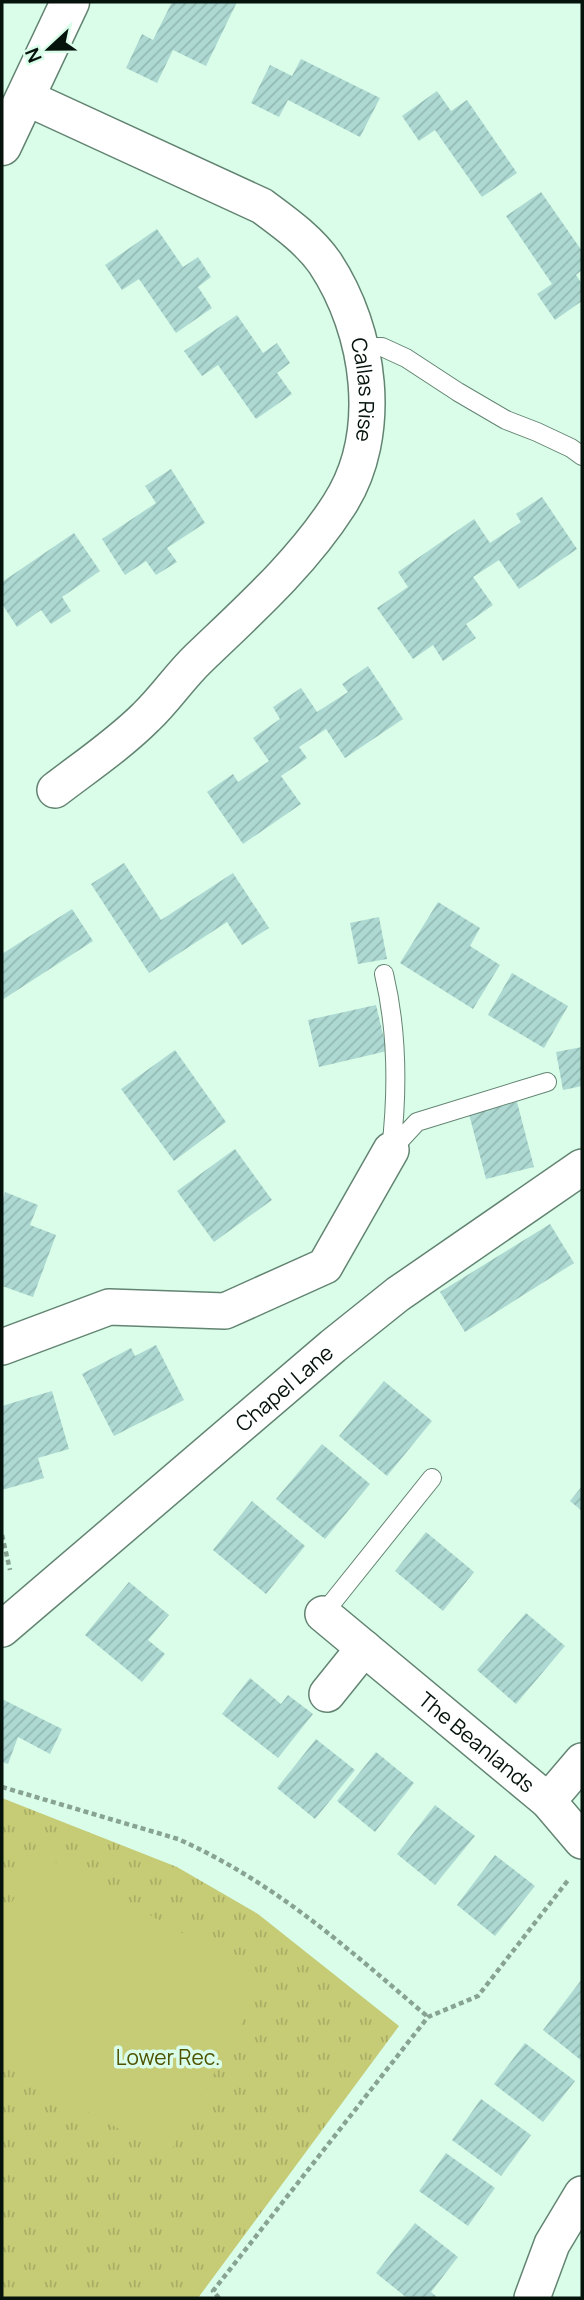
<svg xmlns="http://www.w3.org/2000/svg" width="584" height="2300" font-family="Manrope,sans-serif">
  <defs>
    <pattern id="park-tufts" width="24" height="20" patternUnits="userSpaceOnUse" patternTransform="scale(1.75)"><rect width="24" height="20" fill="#c6cb76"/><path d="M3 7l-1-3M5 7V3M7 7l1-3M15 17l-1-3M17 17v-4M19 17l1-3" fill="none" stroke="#a9ad65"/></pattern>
    <pattern id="building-hatch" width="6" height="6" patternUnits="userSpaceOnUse" patternTransform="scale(1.75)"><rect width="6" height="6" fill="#add9d2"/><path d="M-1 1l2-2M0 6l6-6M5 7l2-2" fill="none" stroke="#93b9b3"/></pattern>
  </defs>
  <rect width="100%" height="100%" fill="#d9fde9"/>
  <path fill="url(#park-tufts)" d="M2 1798 177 1867 258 1914 399 2026 198 2298H2Z"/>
  <path fill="#c6cb76" d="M39 1853 266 1980 168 2156 2 2064V1920Z"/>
  <path fill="url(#building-hatch)" d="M172 2H237L206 66 173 50 157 83 126 68 142 34 153 40Z
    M301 59 380 98 360 137 288 100 279 117 251 103 270 65 292 76Z
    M437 91 451 111 467 100 517 173 482 197 435 130 419 141 402 116Z
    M541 192 582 251V270L576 275 582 284V301L555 320 537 294 552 284 506 216Z
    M157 229 183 267 198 257 211 277 198 287 212 308 176 333 139 279 122 290 105 265Z
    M237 315 263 353 277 343 290 363 277 373 292 394 256 419 218 365 202 376 184 351Z
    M171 469 205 523 167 548 177 562 156 575 146 561 125 575 102 539 156 503 145 486Z
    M542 497 577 549 519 589 499 560 473 577 493 605 466 624 476 638 443 661 433 645 413 659 377 608 408 587 398 572 474 519 490 543 521 522 516 514Z
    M74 533 100 571 62 597 71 611 51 624 41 610 17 627 2 604V582Z
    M368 666 403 719 345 758 326 729 299 747 307 758 281 776 301 804 243 844 207 792 233 774 238 782 269 761 253 738 280 719 273 707 301 688 317 712 348 692 342 684Z
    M124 863 161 920 233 873 269 928 242 945 227 922 149 973 91 884Z
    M438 902 480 928 470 946 500 965 473 1009 400 963Z
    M72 909 93 941 2 1000V954Z
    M379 917 387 959 358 964 350 923Z
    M512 973 568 1006 544 1048 488 1015Z
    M376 1005 387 1051 319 1067 308 1020Z
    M582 1047V1086L563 1090 556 1052Z
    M175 1050 226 1122 174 1161 121 1089Z
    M517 1102 534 1167 486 1179 469 1114Z
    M235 1149 272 1200 214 1242 177 1191Z
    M5 1192 38 1205 30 1225 56 1235 33 1297 2 1286V1202Z
    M550 1224 574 1263 465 1332 440 1292Z
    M156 1345 184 1400 114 1436 82 1374 131 1348 135 1356Z
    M384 1381 432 1421 387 1476 339 1436Z
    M52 1391 69 1449 38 1458 44 1478 2 1490V1406Z
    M322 1444 370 1484 325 1539 276 1499Z
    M582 1486V1511L570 1501Z
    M252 1501 305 1546 266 1594 213 1550Z
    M426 1532 474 1572 443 1611 395 1571Z
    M129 1582 169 1615 148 1640 165 1654 142 1682 85 1635Z
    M526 1613 565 1646 516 1704 477 1670Z
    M250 1678 281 1704 288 1695 313 1714 278 1758 222 1714Z
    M2 1699 62 1729 50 1754 18 1737 8 1764 2 1762Z
    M316 1739 355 1770 315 1819 277 1788Z
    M376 1752 414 1783 375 1832 337 1801Z
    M435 1805 475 1836 435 1885 397 1854Z
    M495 1855 535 1886 495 1936 457 1905Z
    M582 1979V2061L543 2030Z
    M525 2043 575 2081 543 2122 494 2084Z
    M481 2099 531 2135 501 2176 452 2140Z
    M446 2153 495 2188 468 2226 419 2191Z
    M415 2223 458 2257 431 2292 438 2298H407L376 2273Z"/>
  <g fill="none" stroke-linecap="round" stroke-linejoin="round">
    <g stroke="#638472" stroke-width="20">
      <path id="service" d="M362 347H382L406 358 458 392 506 420 537 432 571 448 582 456
        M384 974C398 1033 398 1090 391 1150
        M391 1150 417 1122 547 1082
        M323 1614 432 1478"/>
    </g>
    <g stroke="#638472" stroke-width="38">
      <g id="minor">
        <path id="s1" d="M25 97 262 206C285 223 309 240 325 263 370 331 385 434 339 505 302 563 248 611 199 658 180 676 165 699 146 717 119 744 85 767 55 790"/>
        <path d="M2 1347 109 1307 225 1311 325 1266 391 1150"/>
        <path id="s2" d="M323 1614 548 1801 582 1841"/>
        <path id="s3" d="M2 1629 333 1346 398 1294 582 1167"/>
        <path d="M327 1694 364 1648"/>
        <path d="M548 1801 582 1761"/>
        <path d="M532 2298 552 2244 582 2194"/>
      </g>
    </g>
    <g stroke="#638472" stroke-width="41">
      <path id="tertiary" d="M2 146 70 2"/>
    </g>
    <path stroke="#88a394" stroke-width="4.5" stroke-dasharray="5 3.5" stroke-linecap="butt" d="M2 1535 10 1570
      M2 1787 178 1839C276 1883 347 1948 428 2017
      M219 2298 213 2291 428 2017 478 1996 569 1879"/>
    <use href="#service" stroke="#fff" stroke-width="18"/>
    <use href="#minor" stroke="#fff" stroke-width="35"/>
    <use href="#tertiary" stroke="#fff" stroke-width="38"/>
  </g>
  <g text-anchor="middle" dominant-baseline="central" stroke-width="7" stroke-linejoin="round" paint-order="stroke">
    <g font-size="21" fill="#06130c" stroke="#d9fde9">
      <text stroke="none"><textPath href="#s1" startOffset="481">Callas Rise</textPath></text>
      <text stroke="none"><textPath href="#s3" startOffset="371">Chapel Lane</textPath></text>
      <text stroke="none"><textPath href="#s2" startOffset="200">The Beanlands</textPath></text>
    </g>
    <g font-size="21" fill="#4f5200" stroke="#d9fde9">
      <text x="168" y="2057">Lower Rec.</text>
    </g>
  </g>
  <rect width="584" height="2300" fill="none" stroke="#06130c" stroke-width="7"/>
  <g transform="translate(49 49) rotate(248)" stroke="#d9fde9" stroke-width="5" paint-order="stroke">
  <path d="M0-5L12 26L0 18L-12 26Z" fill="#06130c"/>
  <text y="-10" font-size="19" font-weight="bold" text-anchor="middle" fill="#06130c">N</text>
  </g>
</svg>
